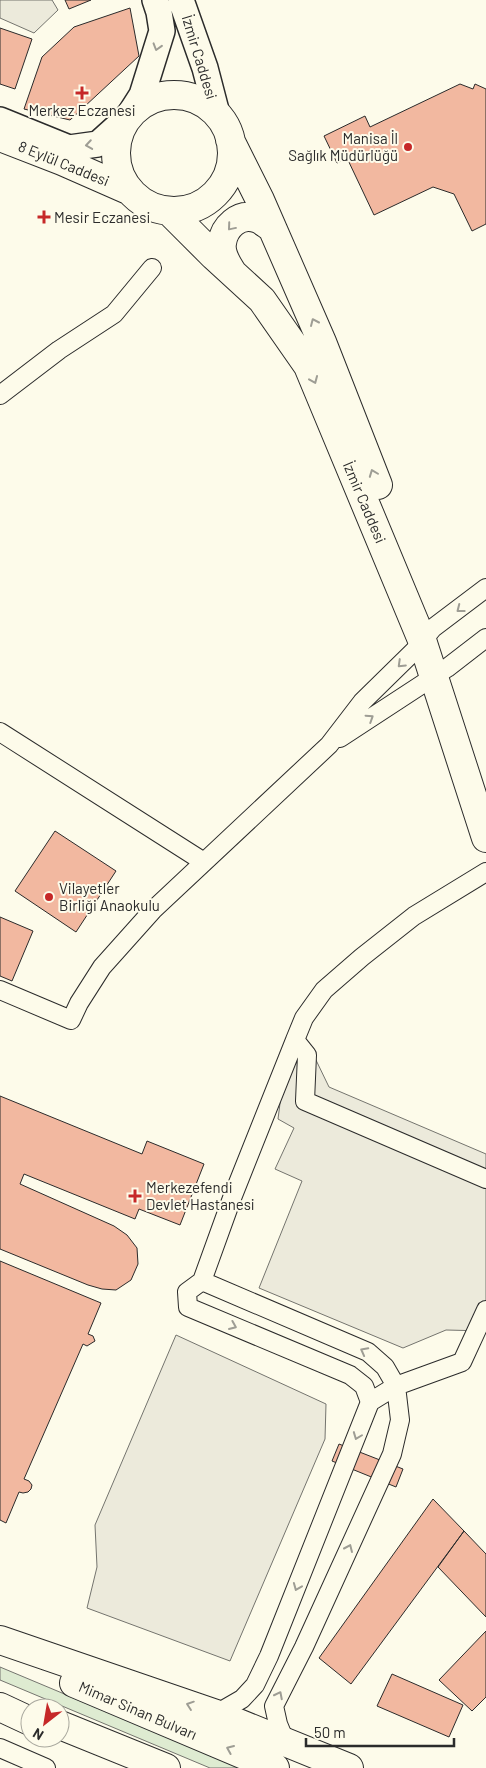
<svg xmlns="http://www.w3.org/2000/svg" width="486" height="1768" font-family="Barlow,sans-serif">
  <rect width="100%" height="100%" fill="#fdfbea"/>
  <path fill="#deebd1" stroke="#74746e" d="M0 1667 241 1768H210L0 1680Z"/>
  <path fill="#eceadb" stroke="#74746e" d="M0 0H52L58 10 34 33 0 18Z
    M315 1058 329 1087 486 1154V1331L446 1330 403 1348 259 1288 302 1181 275 1169 294 1128 278 1119 282 1088 298 1059Z
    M176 1335 326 1404 325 1439 230 1661 87 1608 97 1567 95 1525Z"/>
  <path fill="#f2b8a0" stroke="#2b2b2b" d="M65 0H91L69 9Z
    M130 8 139 56 70 120 24 109 42 57 74 27Z
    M0 28 32 39 15 89 0 84Z
    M460 84 473 89 475 84 486 89V224L472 231 454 194 433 187 374 215 347 158 337 163 324 136 365 116 370 127Z
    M55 831 116 871 76 932 15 891Z
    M0 917 33 931 12 981 0 976Z
    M0 1096 142 1154 147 1141 204 1164 180 1225 139 1209 135 1219 24 1174 20 1184 114 1226 127 1235 137 1248 138 1264 131 1280 116 1290 102 1289 88 1285 0 1249Z
    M0 1261 101 1303 88 1334 93 1336 95 1341 87 1346 83 1344 24 1479 29 1481 32 1485 31 1489 28 1492 23 1493 19 1492 6 1523 0 1520Z
    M339 1444 403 1469 396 1487 332 1461Z
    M433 1499 464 1531 351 1684 319 1658Z
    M464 1531 486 1554V1617L438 1567Z
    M486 1631V1697L472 1711 439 1680Z
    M392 1674 463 1705 449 1737 377 1706Z"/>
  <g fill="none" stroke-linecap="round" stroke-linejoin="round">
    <g stroke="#2b2b2b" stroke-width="20">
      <path id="minor" d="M0 395 59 350 114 314 152 268
        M0 732 204 862
        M340 738 447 668 486 638
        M0 990 71 1020 79 1003 102 967 153 910 329 745 362 702 414 651 433 628 486 588
        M295 1040 304 1018 324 990 362 957 414 916 486 872
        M202 1281 368 1352 385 1367 396 1386 400 1420 392 1454 304 1647 274 1706 278 1724 285 1741
        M370 1402 396 1386 462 1362 486 1310
        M216 1714 242 1699 255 1685 269 1656 370 1402 364 1386 350 1375 188 1307 187 1292 202 1281 232 1198 295 1040 307 1055 305 1101 486 1179
        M0 1748 46 1768"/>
    </g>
    <g stroke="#2b2b2b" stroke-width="28">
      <path id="secondary" d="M181 0 205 68 217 114
        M0 120 69 148 98 144 128 117 142 95 162 31 159 12 155 0"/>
    </g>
    <g stroke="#2b2b2b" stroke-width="30">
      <path id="primary" d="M116 153a58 58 0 1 1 116 0a58 58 0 1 1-116 0Z
        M0 137 62 161 128 190
        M230 140 260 200 322 342 378 485
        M169 211 214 256 262 300 308 366 422 640 486 838
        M232 272C227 264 220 254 222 243 224 227 239 213 255 218 261 219 267 225 272 228"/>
    </g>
    <g stroke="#2b2b2b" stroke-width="30">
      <path id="trunk" d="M0 1640 216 1714 349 1768
        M74 1683 275 1768
        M0 1707 30 1721
        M60 1725 166 1768"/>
    </g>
    <use href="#minor" stroke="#fdfbea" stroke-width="18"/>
    <use href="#secondary" stroke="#fdfbea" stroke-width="25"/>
    <use href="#primary" stroke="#fdfbea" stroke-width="28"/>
    <use href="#trunk" stroke="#fdfbea" stroke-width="28"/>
  </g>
  <defs><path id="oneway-chevron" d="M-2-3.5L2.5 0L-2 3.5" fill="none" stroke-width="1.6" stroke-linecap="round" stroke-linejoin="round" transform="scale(1.25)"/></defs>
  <g stroke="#9e9d94">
    <use href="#oneway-chevron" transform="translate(157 47) rotate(107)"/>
    <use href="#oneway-chevron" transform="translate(89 145) rotate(171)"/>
    <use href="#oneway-chevron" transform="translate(231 227) rotate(130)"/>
    <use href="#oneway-chevron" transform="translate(314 322) rotate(-114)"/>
    <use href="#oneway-chevron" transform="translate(314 380) rotate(67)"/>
    <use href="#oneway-chevron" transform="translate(373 473) rotate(-111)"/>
    <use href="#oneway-chevron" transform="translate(460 609) rotate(142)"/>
    <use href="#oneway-chevron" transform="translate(401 664) rotate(136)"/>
    <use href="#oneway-chevron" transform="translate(370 718) rotate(-33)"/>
    <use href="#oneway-chevron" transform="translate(233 1326) rotate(23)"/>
    <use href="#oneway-chevron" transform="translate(364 1351) rotate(-152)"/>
    <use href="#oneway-chevron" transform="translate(357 1436) rotate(111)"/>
    <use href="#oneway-chevron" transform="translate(349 1548) rotate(-66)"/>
    <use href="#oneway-chevron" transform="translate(297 1587) rotate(112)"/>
    <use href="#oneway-chevron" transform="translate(279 1695) rotate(-63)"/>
    <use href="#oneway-chevron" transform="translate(190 1705) rotate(-161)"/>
    <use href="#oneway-chevron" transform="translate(230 1749) rotate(-157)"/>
  </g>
  <g fill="#c62828" stroke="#fdfbea" stroke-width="2">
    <path d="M79.5 85.5h5v5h5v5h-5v5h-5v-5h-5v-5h5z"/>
    <circle cx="408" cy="147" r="5"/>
    <path d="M41.5 209.5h5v5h5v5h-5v5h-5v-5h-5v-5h5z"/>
    <circle cx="49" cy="897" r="5"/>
    <path d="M132.5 1188.5h5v5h5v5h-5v5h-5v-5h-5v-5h5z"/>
  </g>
  <g text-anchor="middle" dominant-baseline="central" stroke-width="4" stroke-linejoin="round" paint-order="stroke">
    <g font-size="15" fill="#2b2b2b" stroke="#fdfbea">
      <text transform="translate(200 57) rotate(73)">İzmir Caddesi</text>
      <text transform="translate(64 163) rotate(22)">8 Eylül Caddesi</text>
      <text transform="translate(365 502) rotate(67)">İzmir Caddesi</text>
      <text transform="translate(138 1710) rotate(23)">Mimar Sinan Bulvarı</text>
    </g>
    <g font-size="15" fill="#2b2b2b" stroke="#fdfbea" text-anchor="start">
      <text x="82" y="110" text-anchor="middle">Merkez Eczanesi</text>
      <text x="398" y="138" text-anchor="end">Manisa İl<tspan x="398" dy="17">Sağlık Müdürlüğü</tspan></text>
      <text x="54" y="217">Mesir Eczanesi</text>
      <text x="59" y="888">Vilayetler<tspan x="59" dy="17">Birliği Anaokulu</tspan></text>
      <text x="146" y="1187">Merkezefendi<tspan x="146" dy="17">Devlet Hastanesi</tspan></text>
    </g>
  </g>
  <g transform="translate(45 1723) rotate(211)"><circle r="24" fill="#fdfbea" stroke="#a9a89e"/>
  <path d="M0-4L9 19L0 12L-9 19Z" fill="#c62828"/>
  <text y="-8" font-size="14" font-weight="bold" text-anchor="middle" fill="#2b2b2b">N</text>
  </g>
  <path d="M306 1738v8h148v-8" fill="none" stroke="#2b2b2b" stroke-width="2.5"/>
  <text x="314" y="1738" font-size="15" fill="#2b2b2b" stroke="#fdfbea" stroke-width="4" paint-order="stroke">50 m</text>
</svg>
